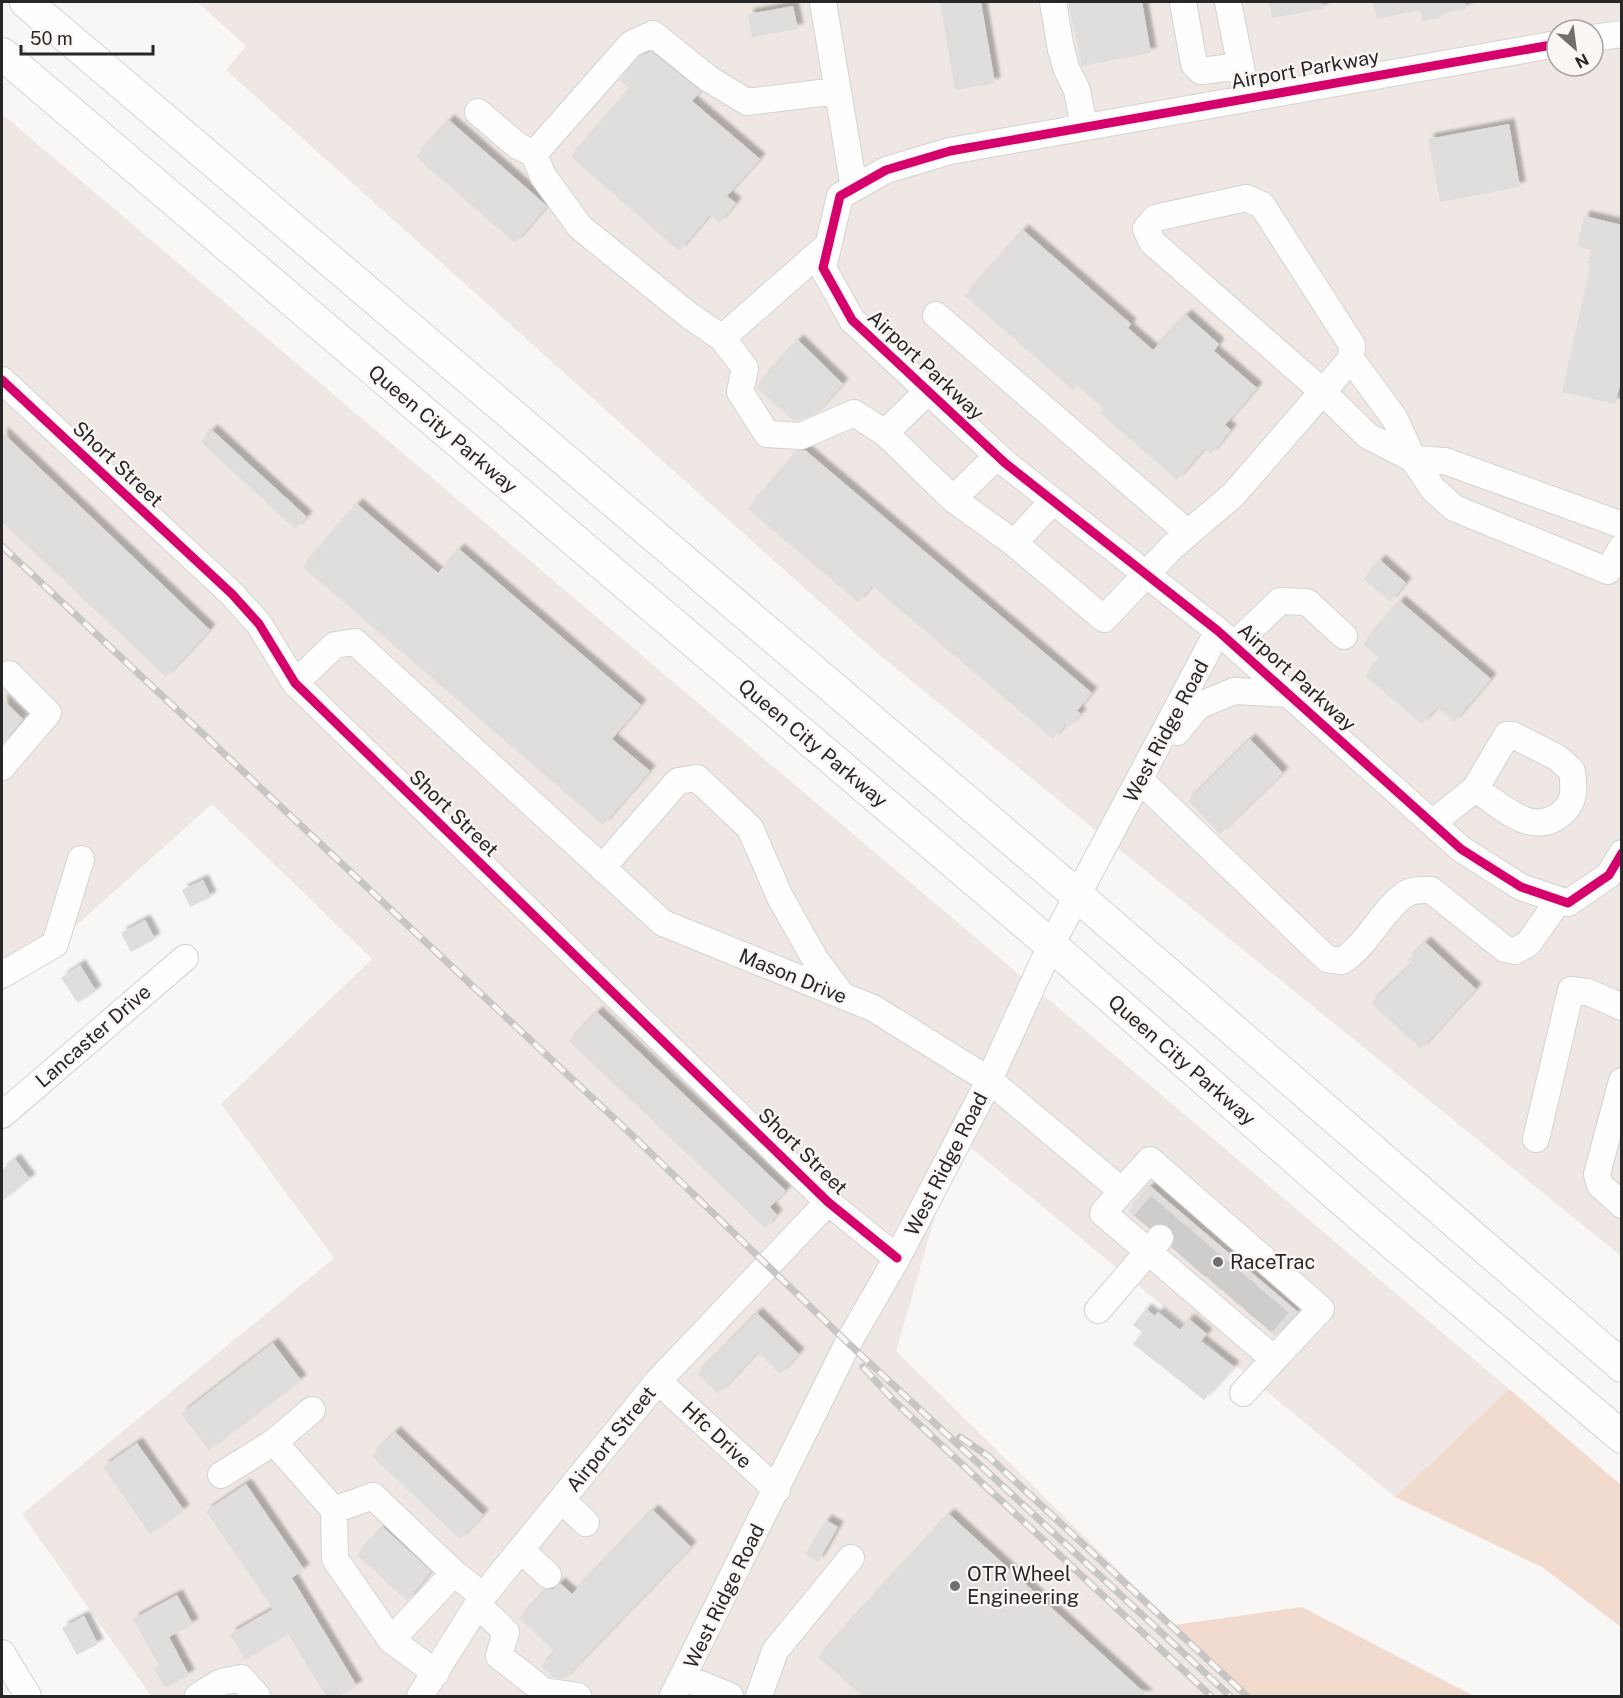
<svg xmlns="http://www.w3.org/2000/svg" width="1623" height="1698" font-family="'Public Sans',sans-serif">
  <defs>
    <filter id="shadow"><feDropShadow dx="5.5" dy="-5.5" stdDeviation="1.5" flood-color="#0004"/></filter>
  </defs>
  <rect width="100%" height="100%" fill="#f9f7f5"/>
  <path fill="#eee7e3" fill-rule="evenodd" d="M197 2H1621V1256L877 653 226 70 246 46ZM1557 30H1593V66H1557Z
    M2 114 1509 1389 1395 1497 958 1137 896 1351 1246 1696H151L22 1514 334 1258 221 1104 372 959 212 804 2 992Z"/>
  <path fill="#f1dbce" d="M1509 1389 1621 1485V1627L1542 1567 1395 1497Z
    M1302 1607 1474 1696H1246L1174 1625Z"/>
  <path fill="#e0dedd" filter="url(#shadow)" d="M940 2H981L995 83 955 90Z
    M1068 2H1142L1151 53 1082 66Z
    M1269 2H1322L1323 9 1272 18Z
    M1373 2H1465L1466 9 1440 14V18L1422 21 1420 10 1377 19Z
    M793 6 798 29 752 37 748 14Z
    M651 51 701 91 692 101 760 159 727 196 736 203 719 223 710 215 679 251 571 157 630 89 620 80 641 56Z
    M449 120 547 206 515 243 416 157Z
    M1509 124 1520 187 1440 202 1428 139Z
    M1584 216 1622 225V378L1615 404 1562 392 1591 263H1588L1591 250 1577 247Z
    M1023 230 1131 324 1128 328 1153 350 1186 315 1219 344 1214 351 1257 388 1225 425 1231 430 1211 454 1205 448 1177 480 1100 413 1104 409 1077 385 1073 390 965 296Z
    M798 340 843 384 815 414 798 421 792 420 756 387Z
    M212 430 307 517 295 529 201 442Z
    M2 432 210 630 166 677 2 522Z
    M805 450 1092 693 1077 711 1081 714 1069 727 1066 724 1053 739 872 586 858 602 748 509 798 451Z
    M357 504 438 573 459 549 641 705 612 739 650 771 603 825 303 567Z
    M1380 560 1406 583 1390 602 1364 579Z
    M1400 601 1491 679 1454 722 1437 707 1422 724 1365 676 1380 658 1363 644Z
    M2 699 23 719 2 744Z
    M1250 739 1283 773 1220 834 1188 801Z
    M203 880 211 897 190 907 182 890Z
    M145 920 155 939 131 952 121 933Z
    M1425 942 1476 989 1421 1049 1371 1003 1412 964 1408 960Z
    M80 965 96 991 78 1003 61 978Z
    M597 1012 786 1191 770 1207 777 1215 765 1228 569 1041Z
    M15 1159 30 1179 2 1201V1170Z
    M1150 1186 1298 1312 1275 1336 1172 1247 1174 1234 1169 1226 1156 1224 1149 1228 1128 1211Z
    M1146 1309 1155 1316 1158 1312 1180 1330 1189 1319 1207 1334 1201 1341 1234 1367 1204 1400 1133 1344 1142 1332 1133 1325Z
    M757 1313 799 1354 780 1374 758 1352 718 1394 697 1374Z
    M273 1343 301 1380 209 1450 181 1414Z
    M395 1432 483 1515 460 1539 372 1456Z
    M137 1443 184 1510 150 1534 103 1467Z
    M246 1484 304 1569 292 1578 357 1686 339 1696H326L288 1634 245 1660 230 1634 273 1609 206 1511Z
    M653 1510 691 1547 564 1679 552 1677 541 1666 555 1652 519 1618 546 1590 553 1589 560 1583 572 1594Z
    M949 1514 1148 1696H862L818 1657Z
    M826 1520 838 1527 818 1562 805 1554Z
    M383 1527 431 1571 407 1601 357 1555Z
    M177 1595 193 1624 169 1637 189 1675 165 1688 154 1669 159 1666 133 1619Z
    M84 1616 98 1644 77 1655 62 1628Z"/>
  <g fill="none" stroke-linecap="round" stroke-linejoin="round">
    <path stroke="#cfcdcc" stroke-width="26" stroke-dasharray="26 13" stroke-linecap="butt" d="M1144 1224 1165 1199
      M1160 1238 1182 1213
      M1178 1253 1200 1228
      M1195 1268 1217 1243
      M1211 1281 1233 1257
      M1229 1296 1251 1272
      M1243 1308 1265 1284
      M1262 1324 1283 1299"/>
    <g stroke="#d4d3d1" stroke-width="28">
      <path id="minor" d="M823 2 854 188
        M1053 2 1061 50 1067 70 1077 90 1084 127
        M1183 2 1194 64 1201 71 1241 66
        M1228 2 1244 83
        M1593 38 1622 34
        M1557 44 950 151 886 170 840 196 823 268 852 320 1005 463 1218 631 1461 849 1521 887 1568 903 1609 875 1622 853
        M478 112 518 146 534 154 543 176 580 227 690 316 722 338 828 245
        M534 154 631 44 653 34 709 79 747 102 837 91
        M936 315 1188 533
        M722 338 745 368 740 392 767 434 801 436 854 413 885 433 928 391
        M1351 359 1395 419 1413 459 1445 461 1622 525
        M2 380 232 594 259 624 295 683 828 1202 897 1258
        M885 433 953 499 997 456
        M953 499 1014 543 1053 501
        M1014 543 1104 619 1172 547 1233 495 1351 359 1352 345 1262 205 1246 198 1155 218 1146 229 1152 242 1322 391 1368 436 1413 459 1433 489 1454 508 1608 571 1622 547
        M1234 645 1280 601 1307 602 1344 636
        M295 683 335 645 355 642 663 923 873 1008 989 1080 1122 1191 1150 1160 1321 1309 1274 1359 1103 1213 1122 1191
        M1177 732 1198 706 1234 691 1290 694
        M2 767 48 713 9 674
        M1140 780 1327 959 1342 961C1368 944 1381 912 1404 895 1412 889 1422 890 1431 890L1505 949 1515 951 1528 944 1559 900
        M1432 823 1475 789 1507 735H1513L1558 758 1572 771C1574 788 1576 802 1561 814 1531 838 1503 806 1475 789
        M602 868 678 781 697 778 750 828 780 897 815 959 842 995
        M2 975 55 944 81 859
        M1622 1081 1597 1174 1600 1185 1622 1205
        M2 1115 185 958
        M1536 1139 1571 990 1588 992 1622 1007
        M1098 1310 1160 1238
        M658 1381 777 1490
        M1243 1393 1274 1359
        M274 1442 334 1510 335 1559 391 1640 436 1673
        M221 1475 274 1442 312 1410
        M562 1500 586 1523
        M334 1510 373 1496 454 1573 483 1596
        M521 1550 548 1575
        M478 1605 506 1632 499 1656 544 1691 578 1696
        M391 1640 454 1573
        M2 1653 28 1696
        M683 1677 730 1696
        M198 1696 221 1682 241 1678 257 1696
        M420 1696 483 1596 658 1381 828 1202
        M673 1696 848 1343 897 1258 944 1168 984 1091 1051 945 1218 631
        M759 1696 775 1651 851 1558"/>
    </g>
    <g stroke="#d4d3d1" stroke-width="34">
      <path id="major" d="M26 2 1078 896 1622 1366
        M2 54 1051 945 1370 1224 1622 1437"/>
    </g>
    <use href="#minor" stroke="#fefefe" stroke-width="26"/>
    <use href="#major" stroke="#fefefe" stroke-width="32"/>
    <g stroke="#c7c6c5" stroke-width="7">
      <path id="rail" d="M2 546 632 1135 848 1343 1230 1696
        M863 1367 894 1401 1211 1696
        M960 1437 988 1456 1247 1696"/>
    </g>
    <use href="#rail" stroke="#faf6f4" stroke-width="4.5" stroke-dasharray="14" stroke-linecap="butt"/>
    <g stroke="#faf6f4" stroke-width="13">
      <path id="cycleway" d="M1557 44 950 151 886 170 840 196 823 268 852 320 1005 463 1218 631 1461 849 1521 887 1568 903 1609 875 1622 853
        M2 380 232 594 259 624 295 683 828 1202 897 1258"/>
    </g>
    <use href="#cycleway" stroke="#d6006c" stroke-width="9"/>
  </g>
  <g fill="#716f6e" stroke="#faf6f4" stroke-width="2">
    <circle cx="1218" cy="1262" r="6"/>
    <circle cx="955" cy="1586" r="6"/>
  </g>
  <g text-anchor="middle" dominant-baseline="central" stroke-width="4.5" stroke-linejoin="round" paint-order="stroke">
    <g font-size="20" fill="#282626" stroke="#faf6f4">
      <text transform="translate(1305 69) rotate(-10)">Airport Parkway</text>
      <text transform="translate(926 365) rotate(43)">Airport Parkway</text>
      <text transform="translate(443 429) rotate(40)">Queen City Parkway</text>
      <text transform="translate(118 464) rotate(43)">Short Street</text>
      <text transform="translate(1297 677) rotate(42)">Airport Parkway</text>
      <text transform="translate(1166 731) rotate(-62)">West Ridge Road</text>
      <text transform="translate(813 743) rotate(40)">Queen City Parkway</text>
      <text transform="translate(454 813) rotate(44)">Short Street</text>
      <text transform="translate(793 976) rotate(22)">Mason Drive</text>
      <text transform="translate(93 1036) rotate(-41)">Lancaster Drive</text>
      <text transform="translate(1182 1060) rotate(41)">Queen City Parkway</text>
      <text transform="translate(803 1151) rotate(44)">Short Street</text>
      <text transform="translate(946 1164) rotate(-63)">West Ridge Road</text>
      <text transform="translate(717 1435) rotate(43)">Hfc Drive</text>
      <text transform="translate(611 1439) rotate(-51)">Airport Street</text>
      <text transform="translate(724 1596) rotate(-64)">West Ridge Road</text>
    </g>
    <g font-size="20" fill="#282626" stroke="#faf6f4" text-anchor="start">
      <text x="1230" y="1262">RaceTrac</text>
      <text x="967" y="1574">OTR Wheel<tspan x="967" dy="23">Engineering</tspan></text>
    </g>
  </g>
  <rect width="1623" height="1698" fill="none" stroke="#282626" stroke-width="6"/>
  <g transform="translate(1575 48) rotate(152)"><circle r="28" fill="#faf6f4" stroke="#a6a3a2" stroke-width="1.5"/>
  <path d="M0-4.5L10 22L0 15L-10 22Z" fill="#716f6e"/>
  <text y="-9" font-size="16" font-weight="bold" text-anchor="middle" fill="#282626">N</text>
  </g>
  <path d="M21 45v9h132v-9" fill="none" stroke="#282626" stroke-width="3"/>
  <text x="30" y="45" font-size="18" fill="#282626" stroke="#faf6f4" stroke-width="4.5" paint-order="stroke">50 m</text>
</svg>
